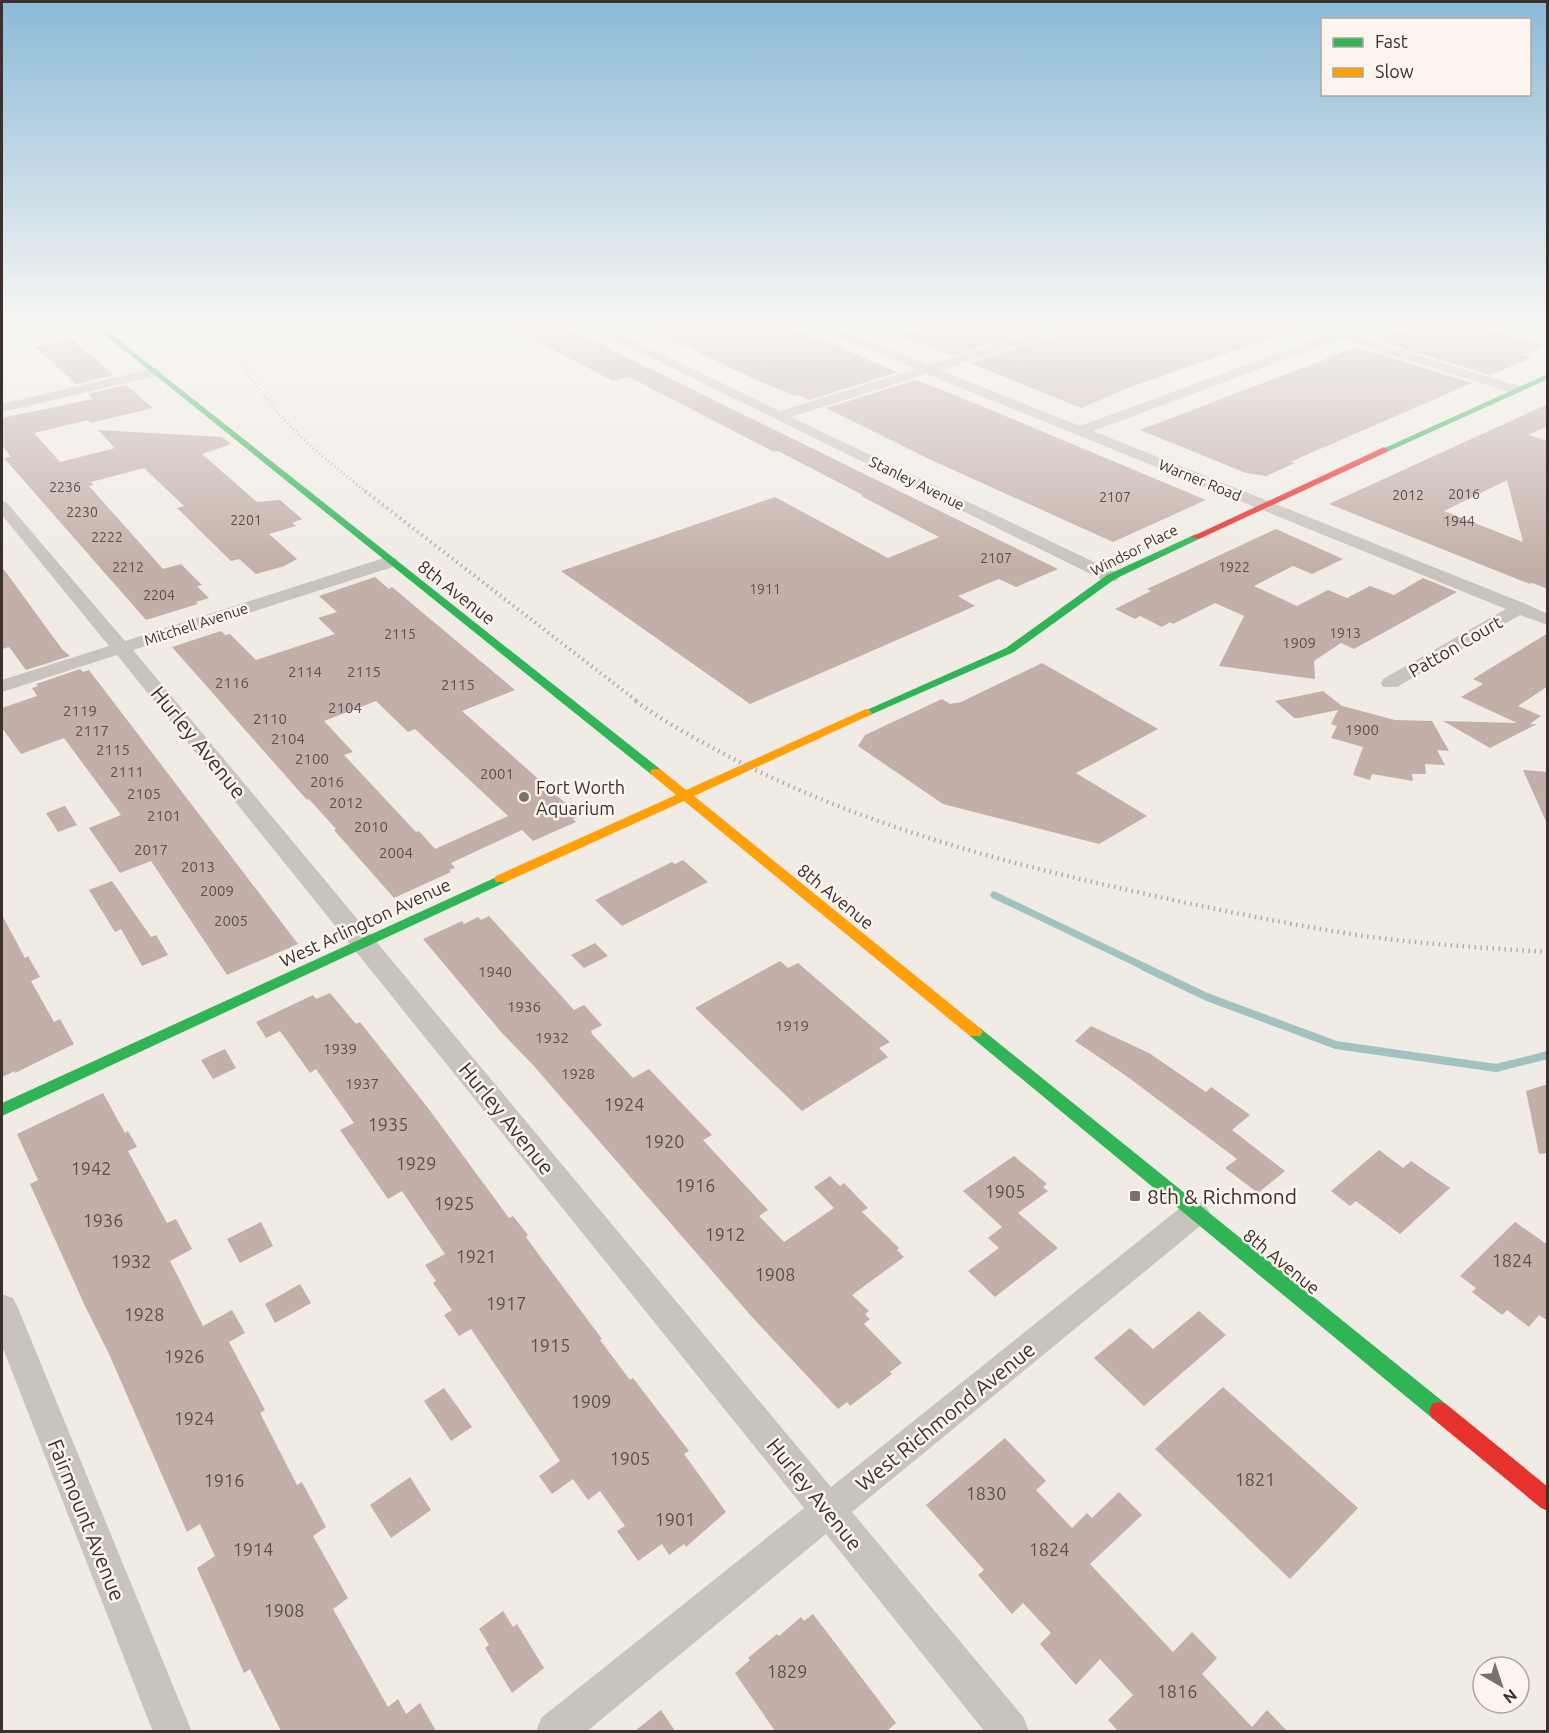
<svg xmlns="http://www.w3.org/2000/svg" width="1549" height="1733" font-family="Ubuntu,sans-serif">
  <rect width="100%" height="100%" fill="#f0ebe5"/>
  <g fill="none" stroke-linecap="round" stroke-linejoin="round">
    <path stroke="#a1c2c1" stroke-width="7" d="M994 895 1147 968"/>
    <path stroke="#a1c2c1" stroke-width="8" d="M1144 967 1207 997 1336 1045 1496 1068 1548 1055"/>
  </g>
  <path fill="#c3afa7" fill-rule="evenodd" d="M509 326H563L1058 569 1016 587 999 579 958 596 975 606 750 704 561 571 775 497 888 558 939 537 861 496 863 495 778 451 774 452 639 382 628 377 613 381Z
    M643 326H788L898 372 809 400 798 395 794 396 748 376Z
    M930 326H1049L952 356 899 335Z
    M1076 326H1298L1299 328 1128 388 1081 408 970 363 1073 331Z
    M1416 326H1479L1546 346 1522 355 1532 358 1490 375 1376 340Z
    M71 339 113 374 114 375 76 384 35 347Z
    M1357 347 1472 383 1290 462 1295 463 1266 476 1246 473 1140 430Z
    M916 380 955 395 1206 500 1113 542 929 459 826 408Z
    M126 385 153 408 91 423 88 420 34 433 60 462 115 448 98 430 222 437 231 444 202 454 257 502 280 500 302 519 292 523 296 526 269 534 297 559 284 566 256 574 239 559 231 561 177 508 184 506 144 468 91 482 94 485 89 486 163 569 181 564 202 585 197 586 209 598 196 602 198 604 146 620 4 458 11 457 2 445V418L93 399 88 394Z
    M1548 404V426L1528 435 1548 441V589L1532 583 1530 584 1329 504ZM1507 480 1523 542 1444 511Z
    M1276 529 1343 559 1312 574 1293 566 1254 586 1297 606 1328 590 1347 598 1370 586 1394 595 1423 578 1457 592 1354 649 1341 643 1314 661 1315 679 1219 666 1244 616 1215 603 1173 624 1170 622 1162 627 1140 616 1135 619 1115 609 1151 591 1147 589Z
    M2 567 62 649 70 656 26 670 9 647 2 649Z
    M375 577 389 589 392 587 515 690 462 711 580 816 573 819 576 822 533 841 522 830 451 863 455 868 449 870 451 872 394 898 334 830 336 829 309 799 307 800 172 647 221 631 225 635 230 634 256 660 335 634 318 618 337 612 319 596ZM376 701 408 732 415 729 508 816 435 849 419 831 416 832 344 755 353 752 324 721Z
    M1548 633V686L1518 706 1541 716 1530 724H1537L1490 748 1443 721 1517 723 1461 697 1483 684 1473 679Z
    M1042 663 1158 729 1076 773 1147 816 1099 844 943 804 858 746 865 735 942 699 950 704 961 702Z
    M80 669 83 672 89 670 298 944 227 975 151 861 120 873 89 828 121 815 64 738 21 754 2 728V708L37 696 32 688 38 686 36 684Z
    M1323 691 1342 706 1395 720 1432 721 1449 751 1437 750 1445 765 1425 764 1426 774H1412L1413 781 1372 774 1370 780 1353 775 1363 747 1331 738 1337 726 1331 724 1338 710 1299 718H1294L1275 701Z
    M1523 770 1548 772V826Z
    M65 806 77 825 58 832 46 813Z
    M683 860 708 882 622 926 595 900 672 862 675 864Z
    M112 881 151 937 156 935 168 955 142 966 121 929 115 932 89 890Z
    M2 915 25 958 28 956 40 977 31 981 54 1022 60 1019 74 1044 15 1073V1071L2 1077Z
    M489 916 574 1010 584 1005 602 1025 591 1031 592 1034 633 1078 649 1069 712 1135 703 1140 768 1210 759 1216 784 1242 834 1208 814 1187 830 1176 840 1186 844 1183 868 1208 862 1212 899 1248 897 1250 904 1257 852 1295 869 1311 865 1314 870 1319 864 1324 902 1363 890 1372 892 1374 850 1406 847 1402 838 1409 752 1317 533 1065 502 1033 423 939 462 921 464 924 478 917 481 920Z
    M595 943 608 956 584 968 571 955Z
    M780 961 788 968 798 963 890 1042 879 1048 888 1057 802 1111 695 1008Z
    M330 993 356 1024 360 1022 428 1108 509 1218 513 1216 528 1235 526 1237 542 1259 602 1339 600 1340 630 1380 633 1378 689 1451 684 1454 726 1512 686 1547 684 1544 669 1555 662 1544 638 1561 617 1531 625 1526 600 1491 588 1500 573 1479 552 1494 539 1476 560 1461 471 1329 459 1336 444 1315 452 1310 433 1283 436 1281 425 1265 445 1254 402 1191 388 1199 340 1130 354 1123 316 1069 310 1073 280 1031 266 1038 256 1022 313 995 316 999Z
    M1091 1026 1149 1053 1206 1092 1211 1087 1250 1115 1232 1130 1285 1171 1258 1193 1225 1168 1237 1159 1125 1075 1075 1041Z
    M225 1049 236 1068 213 1079 201 1060Z
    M1548 1084V1153L1539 1154 1526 1091Z
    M103 1093 125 1133 128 1131 137 1147 128 1151 167 1223 176 1219 192 1249 170 1261 203 1326 232 1310 245 1333 229 1342 265 1410 260 1413 297 1485 302 1482 326 1527 313 1536 348 1598 333 1609 388 1707 398 1699 406 1714 420 1703 436 1731H281L250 1669 244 1673 197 1568 215 1556 200 1524 187 1532 109 1354 85 1306 30 1184 38 1180 17 1134Z
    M1379 1150 1403 1168 1411 1161 1450 1188 1400 1234 1356 1201 1350 1206 1331 1191Z
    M1014 1156 1047 1184 1043 1187 1048 1191 1018 1213 1058 1248 995 1297 968 1271 999 1248 988 1238 1002 1227 963 1191Z
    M261 1222 273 1246 240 1263 227 1239Z
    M1515 1222 1548 1245V1321L1539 1315 1529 1327 1507 1310 1502 1315 1472 1292 1476 1288 1460 1276Z
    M300 1284 311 1303 275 1323 265 1304Z
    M1199 1311 1226 1335 1144 1406 1094 1358 1130 1328 1153 1349Z
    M1223 1387 1358 1508 1290 1579 1155 1449Z
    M444 1388 472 1427 451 1441 424 1401Z
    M1005 1438 1046 1481 1036 1490 1072 1528 1087 1513 1092 1518 1119 1492 1142 1515 1090 1564 1173 1652 1192 1632 1217 1658 1202 1674 1252 1727 1267 1710 1287 1731H1118L1108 1720 1133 1695 1100 1659 1076 1685 1040 1644 1051 1633 1023 1603 1012 1614 978 1575 984 1570 926 1505Z
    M410 1477 431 1510 391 1538 370 1505Z
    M503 1611 513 1627 517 1624 544 1668 512 1693 485 1648 489 1645 479 1629Z
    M813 1614 896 1723 887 1731H775L735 1673 750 1660 748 1658 777 1634 779 1636 801 1617 804 1621Z
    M661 1710 675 1731H635Z"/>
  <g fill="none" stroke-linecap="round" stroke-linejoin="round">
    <path fill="#c9c3be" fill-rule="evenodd" d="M587 326H602L780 411 916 369 816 329 814 326H830L929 365 1056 326H1074L1072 329 940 370 1080 426 1328 335 1308 329 1306 326H1324L1340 331 1353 326H1370L1352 335 1522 387 1524 390 1522 393H1512L1341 339 1093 431 1526 604 1548 614V625L1520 615 1397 687H1383L1381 683 1383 679 1506 609 927 374 791 417 1117 573 1119 577 1117 581H1105Z
      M155 368 160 369 161 372 160 375 2 412V404Z
      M2 501 7 503 125 641 384 558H396L398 562 396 566 133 650 831 1487 1185 1204 1195 1201 1205 1204 1210 1213 1205 1222 852 1512 1024 1718 1029 1732H985L826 1534 586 1732H536L541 1718 804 1508 117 655 2 692V680L109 646 2 515Z
      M2 1294 13 1298 18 1308 192 1732H153L2 1346Z"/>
    <path fill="#30b455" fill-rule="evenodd" d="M94 326H101L660 769 662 772 660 775H652Z
      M1548 374V379L1387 452 1380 450Z
      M1196 534 1199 535V539L1115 579 1014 652 870 715 866 717 860 713 1006 648 1107 575Z
      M501 875 506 876 508 879 506 882 2 1116V1103Z
      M975 1026 980 1028 1446 1404 1449 1411 1446 1418 1439 1420 1432 1418 970 1036 967 1032 970 1028Z"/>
    <path fill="#ff9f0a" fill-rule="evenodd" d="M866 709 870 711 872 713 870 715 694 796 980 1028 983 1032 980 1036H970L684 801 506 882H496L494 879 496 876 676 795 652 775 650 772 652 769H660L686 790Z"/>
    <path fill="#e5322d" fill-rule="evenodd" d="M1384 447 1388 450 1387 452 1199 539 1191 537Z
      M1439 1402 1446 1404 1548 1487V1511L1541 1508 1432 1418 1429 1411 1432 1404Z"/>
    <path stroke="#b1aca8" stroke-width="3" stroke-dasharray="1 3" stroke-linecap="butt" d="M225 326C252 398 308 447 367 492"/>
    <path stroke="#b1aca8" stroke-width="4" stroke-dasharray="1.5 4" stroke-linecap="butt" d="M365 491 638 702"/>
    <path stroke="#b1aca8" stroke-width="4.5" stroke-dasharray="1.5 4.5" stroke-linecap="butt" d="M636 701C664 722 696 739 726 755 842 816 967 853 1093 882 1180 902 1268 921 1357 935 1420 944 1484 948 1548 952"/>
  </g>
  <linearGradient id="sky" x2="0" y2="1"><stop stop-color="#8bbad8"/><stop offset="0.57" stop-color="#f8f6f3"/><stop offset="1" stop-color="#f8f6f3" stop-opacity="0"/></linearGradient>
  <rect width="1549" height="568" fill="url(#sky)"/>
  <g fill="#7a716c" stroke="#fbf5ee" stroke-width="2">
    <circle cx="524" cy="797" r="6"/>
    <rect x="1129" y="1190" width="12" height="12" rx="3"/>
  </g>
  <g text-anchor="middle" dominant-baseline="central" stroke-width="5" stroke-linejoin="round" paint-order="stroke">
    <g font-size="14" fill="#5d504a">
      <text x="65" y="487">2236</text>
      <text x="1464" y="494">2016</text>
      <text x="1408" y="495">2012</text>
      <text x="1115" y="497">2107</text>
      <text x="82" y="512">2230</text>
      <text x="246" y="520">2201</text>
      <text x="1459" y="521">1944</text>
      <text x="107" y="537">2222</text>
      <text x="996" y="558">2107</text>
      <text x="128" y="567">2212</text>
      <text x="1234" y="567">1922</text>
      <text x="765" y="589">1911</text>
      <text x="159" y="595">2204</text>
      <text x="1345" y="633">1913</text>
      <text x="400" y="634">2115</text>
    </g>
    <g font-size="15" fill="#3b302b" stroke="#fbf5ee">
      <text transform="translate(1200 480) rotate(22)">Warner Road</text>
      <text transform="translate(917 483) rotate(26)">Stanley Avenue</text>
      <text transform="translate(1134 550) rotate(-27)">Windsor Place</text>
      <text transform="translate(196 624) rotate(-18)">Mitchell Avenue</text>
    </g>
    <g font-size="15" fill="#5d504a">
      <text x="1299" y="642">1909</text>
      <text x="305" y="671">2114</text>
      <text x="364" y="671">2115</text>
      <text x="232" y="682">2116</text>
      <text x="458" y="684">2115</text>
      <text x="345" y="707">2104</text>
      <text x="80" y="710">2119</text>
      <text x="270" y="718">2110</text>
      <text x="1362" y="729">1900</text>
      <text x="92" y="730">2117</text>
      <text x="288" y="738">2104</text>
      <text x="113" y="749">2115</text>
      <text x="312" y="758">2100</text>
      <text x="127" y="771">2111</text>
      <text x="497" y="773">2001</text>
      <text x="327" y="781">2016</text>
      <text x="144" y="793">2105</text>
      <text x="346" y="802">2012</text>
      <text x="164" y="815">2101</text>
      <text x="371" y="826">2010</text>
      <text x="151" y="849">2017</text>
      <text x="396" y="852">2004</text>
      <text x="198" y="866">2013</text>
      <text x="217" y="890">2009</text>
      <text x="231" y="920">2005</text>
      <text x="495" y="971">1940</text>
      <text x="524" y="1006">1936</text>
      <text x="792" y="1025">1919</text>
      <text x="552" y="1037">1932</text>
      <text x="340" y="1048">1939</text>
      <text x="578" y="1073">1928</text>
      <text x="362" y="1083">1937</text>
    </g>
    <g font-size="18" fill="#3b302b" stroke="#fbf5ee">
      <text transform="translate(457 592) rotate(38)">8th Avenue</text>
      <text transform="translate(1455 646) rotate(-30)">Patton Court</text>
      <text transform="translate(836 896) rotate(39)">8th Avenue</text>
      <text transform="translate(365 922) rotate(-25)">West Arlington Avenue</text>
      <text transform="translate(1282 1261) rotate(39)">8th Avenue</text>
    </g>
    <g font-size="18" fill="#3b302b" stroke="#fbf5ee" text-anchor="start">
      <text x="536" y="787">Fort Worth<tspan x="536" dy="21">Aquarium</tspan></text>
    </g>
    <g font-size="18" fill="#5d504a">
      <text x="624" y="1104">1924</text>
      <text x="388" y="1124">1935</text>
      <text x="664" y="1141">1920</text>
      <text x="416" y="1163">1929</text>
      <text x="91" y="1168">1942</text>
      <text x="695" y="1185">1916</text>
      <text x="1005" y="1191">1905</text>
      <text x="454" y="1203">1925</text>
      <text x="103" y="1220">1936</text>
      <text x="725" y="1234">1912</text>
      <text x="476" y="1256">1921</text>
      <text x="1512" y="1260">1824</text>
      <text x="131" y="1261">1932</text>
      <text x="775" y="1274">1908</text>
      <text x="506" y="1303">1917</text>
      <text x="144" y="1314">1928</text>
      <text x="550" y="1345">1915</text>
      <text x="184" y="1356">1926</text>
      <text x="591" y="1401">1909</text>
      <text x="194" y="1418">1924</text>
      <text x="630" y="1458">1905</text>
      <text x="1255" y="1479">1821</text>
      <text x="224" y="1480">1916</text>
      <text x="986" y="1493">1830</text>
      <text x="675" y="1519">1901</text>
      <text x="253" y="1549">1914</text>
      <text x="1049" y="1549">1824</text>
      <text x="284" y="1610">1908</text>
      <text x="787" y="1671">1829</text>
      <text x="1177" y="1691">1816</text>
    </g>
    <g font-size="21" fill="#3b302b" stroke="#fbf5ee">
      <text transform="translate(199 742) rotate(51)">Hurley Avenue</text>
      <text transform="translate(507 1118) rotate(51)">Hurley Avenue</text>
      <text transform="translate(945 1416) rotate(-39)">West Richmond Avenue</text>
      <text transform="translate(815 1494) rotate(51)">Hurley Avenue</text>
      <text transform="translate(87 1520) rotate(68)">Fairmount Avenue</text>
    </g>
    <g font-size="21" fill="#3b302b" stroke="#fbf5ee" text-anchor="start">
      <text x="1147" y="1196">8th &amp; Richmond</text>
    </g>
  </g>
  <rect width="1549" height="1733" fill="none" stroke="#3b302b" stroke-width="6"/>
  <rect x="1321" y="18" width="210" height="78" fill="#fbf5ee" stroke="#aea6a0" stroke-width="1.5"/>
  <rect x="1333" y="38" width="30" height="9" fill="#30b455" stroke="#aea6a0" stroke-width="1.5"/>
  <text x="1375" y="48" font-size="18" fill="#3b302b">Fast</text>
  <rect x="1333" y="68" width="30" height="9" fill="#ff9f0a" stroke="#aea6a0" stroke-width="1.5"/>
  <text x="1375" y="78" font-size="18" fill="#3b302b">Slow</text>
  <g transform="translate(1501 1685) rotate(141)"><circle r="28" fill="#fbf5ee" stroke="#aea6a0" stroke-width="1.5"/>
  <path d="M0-4.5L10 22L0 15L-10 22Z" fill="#7a716c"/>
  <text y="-9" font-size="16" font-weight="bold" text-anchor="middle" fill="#3b302b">N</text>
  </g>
</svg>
